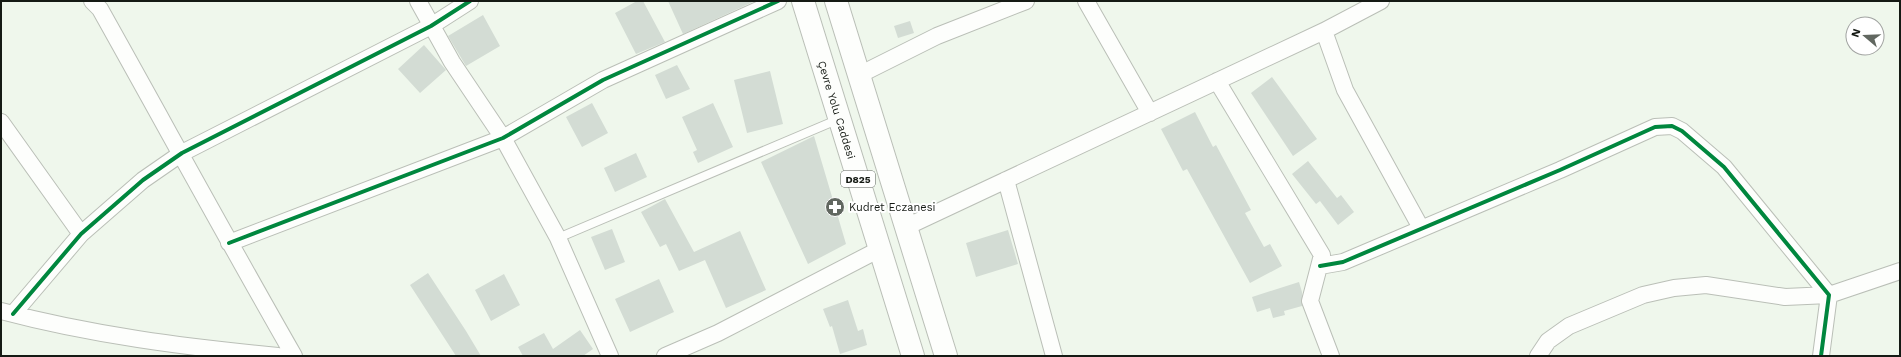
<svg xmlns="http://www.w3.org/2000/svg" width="1901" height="357" font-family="'Work Sans',sans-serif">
  <rect width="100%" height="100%" fill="#eff7ec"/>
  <path fill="#d3dcd4" d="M637 1H643L665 42 636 54 615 13Z
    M668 1H755L683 34Z
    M483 15 500 46 466 66 448 36Z
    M910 21 914 33 898 38 894 26Z
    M424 45 446 70 420 93 398 69Z
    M677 65 690 89 666 99 655 75Z
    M770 71 783 124 747 133 734 80Z
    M1272 77 1317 139 1293 156 1251 93Z
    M592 103 608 133 582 147 566 117Z
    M713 103 733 147 698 163 693 152 697 150 682 117Z
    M1195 112 1213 147 1216 145 1251 210 1245 213 1264 247 1270 244 1282 266 1250 283 1187 169 1183 171 1161 129Z
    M814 136 846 244 808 264 761 162Z
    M636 153 647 177 615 192 604 168Z
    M1308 161 1337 198 1341 195 1354 212 1338 225 1320 201 1316 204 1292 174Z
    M665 199 694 252 740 231 766 290 726 308 705 260 679 271 666 244 660 247 641 212Z
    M612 229 625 262 605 270 591 237Z
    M1008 230 1018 264 976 277 966 243Z
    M428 273 466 331 481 356H456L410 285Z
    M504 274 520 305 491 321 475 290Z
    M659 279 674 312 630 332 615 299Z
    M1299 282 1302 292V306L1284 311 1285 315 1273 318 1270 308 1257 312 1252 297Z
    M848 300 858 331 863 329 867 345 840 354 832 326 830 327 823 309Z
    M580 330 593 349 583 356H523L518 347 544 333 553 349Z"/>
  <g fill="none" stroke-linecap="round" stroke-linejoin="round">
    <g stroke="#babfb7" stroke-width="10">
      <path id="service" d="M558 238 839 119"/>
    </g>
    <g stroke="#babfb7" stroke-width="18">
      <path id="minor" d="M92 1 100 9C165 125 228 241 294 356
        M418 1 452 62 503 138 558 238 610 356
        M1086 1 1150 113
        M1324 31 1345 90 1421 228
        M859 75 937 36 1026 1
        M1217 81 1322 255 1310 301 1331 356
        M1 122 81 234
        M1006 180 1054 356
        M906 227 1324 31 1381 1
        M229 243 503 138 603 80 778 1
        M1320 266 1343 262 1560 170 1655 127 1672 126 1682 131 1724 167 1829 295 1821 356
        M1 311C91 335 185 347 278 356
        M13 314 81 234 143 180 182 153 431 26 470 1
        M665 356 718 333 880 249
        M1538 356 1548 341 1569 326 1643 295 1674 288 1706 285 1785 297 1829 295 1900 271"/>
    </g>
    <g stroke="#babfb7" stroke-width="24">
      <g id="trunk">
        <path id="s1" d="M803 1 913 356"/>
        <path d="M836 1 946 356"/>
      </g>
    </g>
    <use href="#service" stroke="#fdfefc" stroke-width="8"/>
    <use href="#minor" stroke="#fdfefc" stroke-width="16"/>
    <use href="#trunk" stroke="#fdfefc" stroke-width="22"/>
    <g stroke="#fff" stroke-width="6">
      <path id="cycleway" d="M229 243 503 138 603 80 778 1
        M1320 266 1343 262 1560 170 1655 127 1672 126 1682 131 1724 167 1829 295 1821 356
        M13 314 81 234 143 180 182 153 431 26 470 1"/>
    </g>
    <use href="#cycleway" stroke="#00873e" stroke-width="4"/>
  </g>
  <defs>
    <g id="pharmacy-disc" transform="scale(1)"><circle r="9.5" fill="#616760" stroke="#fff"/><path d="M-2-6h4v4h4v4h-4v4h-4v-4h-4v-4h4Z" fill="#fff"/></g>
  </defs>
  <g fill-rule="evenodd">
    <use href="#pharmacy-disc" x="835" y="207"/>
  </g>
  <g text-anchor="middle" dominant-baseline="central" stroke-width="4" stroke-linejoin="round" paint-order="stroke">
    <rect fill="#fff" stroke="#5b5f5a" stroke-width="1" x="841" y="171" width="34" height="16" rx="3"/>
    <g font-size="10" font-weight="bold" fill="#151a14">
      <text x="858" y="179">D825</text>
    </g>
    <g font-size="11" fill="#151a14" stroke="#fff">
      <text stroke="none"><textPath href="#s1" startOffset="114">Çevre Yolu Caddesi</textPath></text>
    </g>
    <g font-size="11" fill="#151a14" stroke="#fff" text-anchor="start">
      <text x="849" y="207">Kudret Eczanesi</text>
    </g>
  </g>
  <rect width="1901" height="357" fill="none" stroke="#151a14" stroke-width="4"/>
  <g transform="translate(1865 36) rotate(289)"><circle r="19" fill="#ffffff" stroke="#a1a3a1"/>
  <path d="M0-3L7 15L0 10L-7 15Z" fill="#616760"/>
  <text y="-6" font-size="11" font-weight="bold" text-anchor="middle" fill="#151a14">N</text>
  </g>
</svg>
